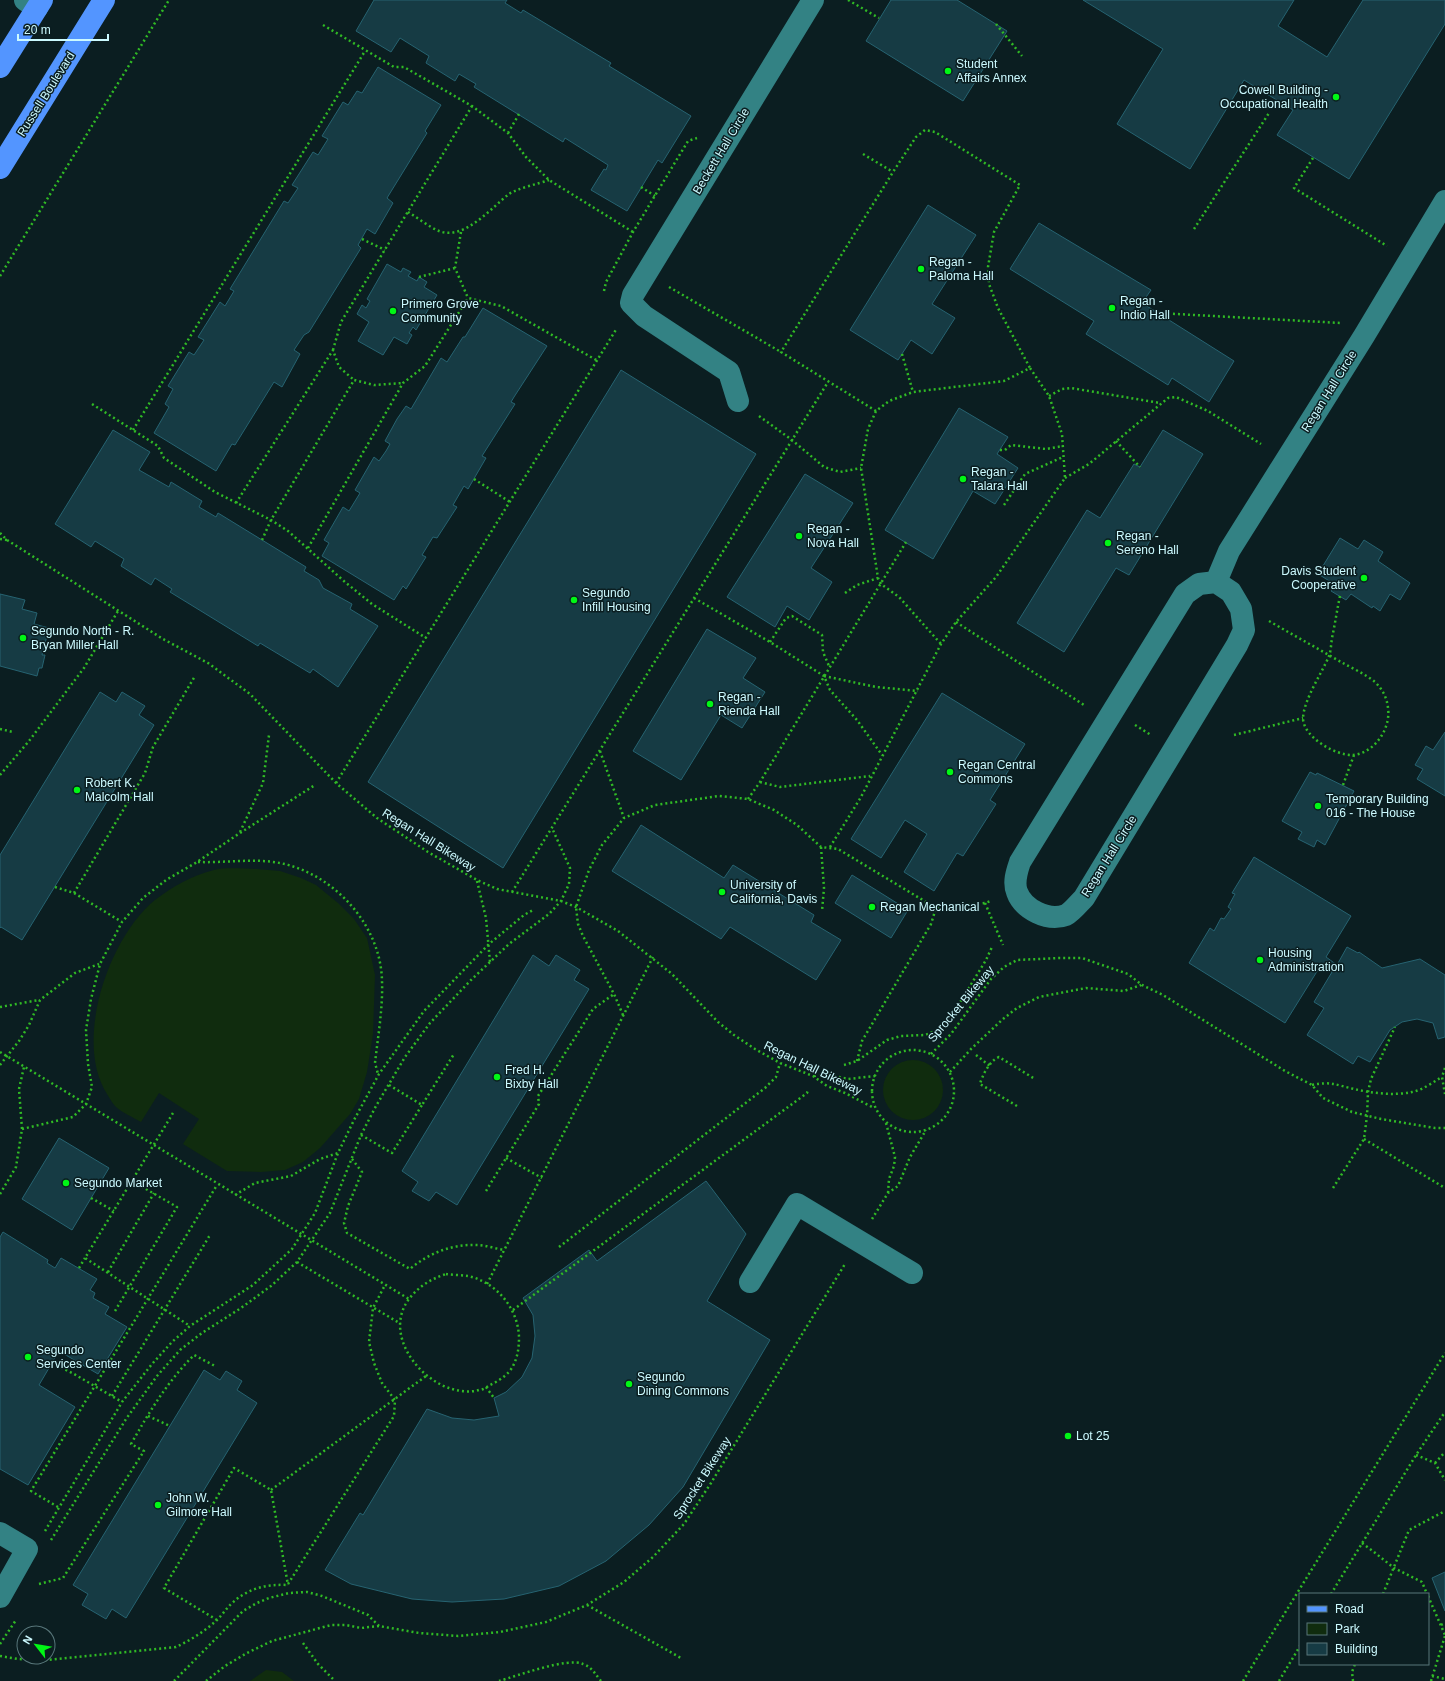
<svg xmlns="http://www.w3.org/2000/svg" width="1445" height="1681" font-family="Arial,sans-serif">
  <rect width="100%" height="100%" fill="#0b1e21"/>
  <path fill="#102c0e" d="M257 869 280 871 301 878 316 885 338 903 354 919 367 938 375 975 373 1034 367 1072 359 1099 350 1114 320 1148 303 1162 285 1170 261 1172 227 1171 183 1144 199 1119 159 1093 141 1122C133 1117 122 1113 115 1106 112 1103 109 1097 107 1094 73 1041 109 937 155 900 172 887 193 875 214 870 227 867 243 869 257 869Z
    M883 1090a30 30 0 1 1 60 0a30 30 0 1 1-60 0Z
    M266 1670 282 1672 294 1681H250Z"/>
  <path fill="#163b44" stroke="#266371" d="M374 0H507L505 3 521 13 523 10 611 63 609 66 691 116 662 163 658 160 627 211 591 190 604 169 606 170 608 165 565 138 563 142 474 87 476 84 459 74 455 81 426 63 429 56 400 38 391 52 356 31Z
    M891 0H957L1007 31 963 101 866 41Z
    M1083 0H1294L1278 26 1327 57 1363 0H1445V24L1349 179 1277 135 1293 110 1244 80 1190 169 1117 124 1163 49Z
    M378 67 441 105 425 131 427 133 387 198 393 203 375 234 367 229 358 245 361 248 309 332 304 335 294 350 300 354 282 387 274 382 235 445 232 444 216 471 154 433 169 407 165 404 173 389 168 386 189 352 194 355 204 340 198 337 220 302 225 306 234 291 230 289 284 201 288 203 298 188 292 185 313 152 318 155 328 139 322 136 343 102 348 105 357 91 362 93Z
    M928 205 976 235 932 304 955 318 932 354 911 340 898 360 850 330Z
    M1039 223 1151 290 1142 303 1234 361 1209 402 1172 378 1168 385 1086 334 1094 321 1010 269Z
    M387 264 401 272 403 268 411 272 408 276 417 281 419 277 427 282 424 287 437 295 416 330 413 327 409 333 412 335 407 344 394 337 383 355 358 341 369 322 357 314 362 305 366 308 370 301 367 299Z
    M483 308 547 346 514 397 511 402 515 404 482 456 486 458 468 489 464 486 453 505 457 507 437 538 433 537 422 555 426 557 406 589 403 586 394 600 322 556 329 543 324 540 343 507 349 511 360 493 355 490 374 457 379 461 386 451 390 444 385 441 397 419 406 406 411 409 441 358 447 362 463 337H465Z
    M621 370 756 454 503 868 368 782Z
    M959 408 1008 437 997 454 1018 468 995 504 973 491 933 559 885 530Z
    M113 430 150 452 139 470 169 487 171 482 202 501 199 507 216 517 218 513 306 567 304 571 319 580 323 588 352 604 350 609 378 626 338 687 313 669 310 673 260 643 258 646 170 592 172 589 155 578 151 585 121 566 124 559 95 541 91 547 55 524Z
    M1163 430 1203 454 1129 575 1116 568 1064 652 1017 623 1087 510 1100 518 1134 464 1140 467Z
    M805 474 853 503 811 568 832 582 809 620 787 606 775 627 727 597Z
    M1340 538 1358 549 1364 540 1383 552 1378 561 1410 583 1400 600 1390 594 1380 611 1373 606 1372 608 1351 594 1346 600 1331 591 1336 585 1318 574Z
    M0 594 25 600 22 609 37 613 34 624 49 628 42 655H45L42 668H39L37 676 0 666Z
    M707 629 756 658 743 678 765 692 742 728 721 715 681 780 633 751Z
    M100 692 116 702 122 692 145 706 139 715 154 725 22 940 1 927 0 928V855Z
    M942 693 1025 744 990 800 996 804 963 856 957 853 934 891 904 872 927 834 905 820 881 858 851 839Z
    M1445 732V796L1417 779 1423 769 1415 765 1426 746 1433 750Z
    M1310 772 1316 775 1317 773 1354 791 1325 845 1317 840 1314 847 1298 839 1302 832 1282 821Z
    M641 825 724 878 733 865 814 915 811 922 841 940 816 980 730 927 721 939 612 871Z
    M1254 857 1351 916 1326 957 1337 965 1347 947 1358 953 1359 952 1382 968 1420 959 1445 975V1037L1438 1039 1433 1023 1417 1019 1402 1022 1390 1030 1370 1062 1358 1056 1353 1064 1307 1035 1324 1008 1314 1002 1332 972 1321 965 1285 1023 1189 963 1210 928 1214 931 1221 918 1224 919 1231 909 1228 907 1235 894 1232 893Z
    M852 875 908 910 891 938 835 903Z
    M533 955 549 966 556 955 580 970 574 980 589 989 457 1205 436 1192 429 1201 412 1191 418 1182 402 1171Z
    M59 1138 109 1168 72 1230 22 1199Z
    M706 1181 746 1234 707 1301 770 1340 683 1487 649 1525 606 1561 559 1586 504 1599 452 1602 412 1599 351 1584 325 1570 360 1513 363 1515 427 1409 452 1418 474 1420 499 1416 494 1398 506 1392 522 1377 532 1358 535 1336 533 1315 523 1298 589 1250 597 1261Z
    M3 1232 48 1260 47 1263 55 1268 61 1258 97 1279 90 1290 95 1293 93 1298 109 1307 105 1314 127 1327 98 1374 59 1351 39 1385 75 1407 28 1485 0 1469V1237Z
    M204 1370 220 1380 226 1371 242 1381 237 1390 257 1403 126 1618 112 1609 106 1619 82 1605 88 1594 73 1585Z
    M1445 1572V1611L1432 1578Z"/>
  <g fill="none" stroke-linecap="round" stroke-linejoin="round">
    <path stroke="#30ba25" stroke-width="2.5" stroke-dasharray="2 3" stroke-linecap="butt" d="M848 0 879 18
      M996 24 1022 56
      M323 25 394 67H404L472 106 508 133 526 157 549 180 633 232
      M508 133 519 114
      M863 154 893 172
      M1313 158 1294 188 1387 246
      M641 187 655 196
      M408 212C418 218 429 227 439 231 464 241 491 208 509 194 518 188 538 184 549 180
      M1194 229 1269 113
      M461 232 455 268 468 298
      M362 239 385 250
      M0 276 169 0
      M419 277 455 268
      M669 287 781 352
      M604 291 606 282 633 232 688 141 697 138
      M1158 313 1341 323
      M333 350 341 322 472 106
      M902 354 913 392
      M1049 396 1062 389 1071 388 1160 403
      M92 404 158 446 164 458 215 492 271 520 288 531 345 582 372 604 426 638
      M876 411 781 352 893 172 916 137 925 130 935 132 1020 185 994 232 988 267 989 284 998 308 1030 368
      M759 416 792 440 824 467 840 472 861 468
      M133 430 365 51
      M1116 441 1140 467
      M1000 450H1005L1011 445 1046 449 1063 446
      M1065 478 1089 464 1168 398 1176 397 1208 411 1261 444
      M474 479 510 502
      M236 503 333 350 339 367 354 380
      M1004 505 1025 474 1063 457
      M0 533 7 540 163 639 208 663 250 694 336 783 377 818 428 852 477 880 497 889 561 901 576 907 618 931 672 974 718 1022 734 1035 755 1049 780 1063 813 1076 827 1086 845 1093 874 1108
      M0 539 7 540
      M262 540 271 520 354 380 374 385 403 383
      M308 548 403 383 425 366 468 298 501 306 598 361
      M845 593 857 585 878 578
      M694 598 770 642 824 676 830 690 857 720 882 755
      M1269 621C1293 635 1317 648 1341 662 1352 668 1365 674 1375 682 1383 690 1387 698 1388 708 1391 728 1375 753 1353 755 1336 756 1303 737 1303 718 1304 699 1322 673 1329 656 1331 651 1331 644 1332 638 1335 624 1337 610 1340 596
      M956 622 1084 705
      M770 642 786 618 792 616 822 635 823 652 829 666
      M824 676 876 687 918 691
      M1135 725 1151 735
      M0 729 13 732
      M1234 735 1303 718
      M600 751 624 818
      M0 775 29 741 84 668 118 611
      M760 782 780 787 870 776
      M336 783 617 328
      M1343 785 1354 755
      M748 799 760 782 906 542
      M240 832 263 783 269 735
      M821 847 824 888 822 911
      M830 847 861 797 941 644 956 622 996 577 1065 478 1062 434 1049 396 1030 368 1004 381 913 392 889 401 876 411 868 429 861 468 878 578 881 584 899 597 941 644
      M198 862C225 863 254 858 280 863 335 874 381 926 382 981 383 1008 378 1036 375 1063L378 1074
      M477 881 486 918 490 962
      M55 887 74 893 122 922
      M512 892 828 382
      M74 893 145 773 153 747 195 676
      M985 903 1003 945
      M0 1007 39 1000
      M623 1015 614 994 583 936 578 924 576 907 589 870 602 845 624 818 655 805 719 796 748 799 774 810 797 825 821 847 838 849 936 908 985 903 991 901
      M872 1091a41 41 0 1 1 82 0a41 41 0 1 1-82 0Z
      M0 1052 409 1299
      M931 1054 951 1034 991 979 1004 967 1017 960 1059 958H1082L1128 974 1142 985 1163 995 1285 1071 1312 1085 1323 1098 1352 1112 1381 1119 1435 1128H1445
      M976 1055 990 1066
      M857 1061 862 1041 931 924 936 908
      M0 1065 19 1041 29 1025 40 1000 75 973 99 964
      M844 1065 857 1061 887 1040 901 1036 925 1035 945 1027 986 960 992 947
      M1445 1068 1442 1077 1445 1094
      M950 1072 971 1049 1003 1019 1017 1008 1039 997 1086 988 1124 991 1141 985
      M814 1076 830 1075 848 1079 875 1076
      M389 1085 422 1105 454 1054
      M1312 1085C1331 1081 1336 1085 1354 1089 1371 1093 1394 1096 1412 1092 1423 1090 1433 1082 1442 1077
      M1017 1106 980 1084C982 1076 990 1060 999 1057L1035 1079
      M173 1113 85 1258 190 1326
      M886 1123 895 1157 894 1166 889 1179 888 1193
      M22 1129 73 1117 86 1104 92 1087 88 1064 86 1030 91 999 100 964 122 922 143 898 166 880 197 862 240 833 315 785
      M361 1135 392 1153 422 1105
      M1364 1139 1445 1188
      M506 1158 542 1178
      M352 1159 362 1172 348 1206 344 1223 347 1233 410 1269C429 1253 452 1244 477 1245 486 1245 496 1249 505 1250
      M1333 1188 1364 1139 1367 1116 1368 1092 1371 1079 1395 1027
      M486 1191 539 1104 538 1096 593 1009 614 994
      M0 1194 16 1167 22 1129 19 1089 24 1067
      M235 1195 255 1183 291 1176 320 1159 338 1153
      M91 1198 114 1211
      M872 1219 888 1193 898 1186 910 1157 926 1130
      M559 1247 765 1088 776 1077 780 1063
      M297 1262 401 1324
      M79 1268 85 1258
      M108 1272 154 1193
      M446 1274C453 1275 461 1275 468 1276 496 1282 518 1308 519 1337 519 1347 518 1356 513 1366 509 1374 499 1381 490 1385 487 1387 483 1390 479 1390 470 1393 458 1391 449 1388 416 1377 384 1332 409 1299 419 1286 431 1279 446 1274Z
      M487 1284 653 957
      M513 1310 807 1093 808 1090
      M115 1311 177 1207 132 1181
      M52 1363 74 1374 122 1402
      M486 1387 494 1398
      M112 1396 210 1235
      M148 1416 170 1426
      M1416 1455 1435 1463 1445 1480
      M1435 1463 1445 1452
      M271 1490 426 1376
      M58 1507 31 1491 217 1185
      M45 1531 122 1402 152 1364 172 1342 190 1326 253 1285 292 1249 315 1213 338 1153 354 1120 379 1074 424 1011 489 944 524 915 533 910
      M51 1540 126 1419 157 1376 180 1350 202 1333 241 1308 271 1286 297 1262 330 1213 361 1135 376 1106 405 1057 430 1023 471 980 509 944 549 914 561 901 569 884 570 868 552 828
      M1362 1543 1374 1552 1394 1568 1422 1582 1427 1594
      M39 1584 63 1578 144 1451 131 1444C150 1411 167 1382 194 1355L215 1366
      M288 1584 394 1416 395 1400 382 1383 374 1363 369 1342 373 1308 385 1285
      M1331 1594 1416 1455 1445 1412
      M1383 1594 1409 1530 1445 1511
      M1428 1596 1445 1635
      M587 1605 681 1658
      M217 1620 164 1588 234 1468 271 1490 288 1585
      M1441 1625 1445 1623
      M303 1643 318 1664 335 1681
      M0 1644 16 1620
      M0 1656 18 1659 47 1660 176 1647C191 1640 205 1631 217 1620 222 1615 226 1609 231 1604 248 1588 266 1584 288 1585
      M1432 1676 1445 1679
      M174 1681 243 1611 257 1603 269 1598 289 1593 307 1592 322 1596 368 1615 379 1626
      M206 1681 225 1666 247 1653 272 1641 331 1625H346L361 1628 379 1626 419 1633 458 1636 500 1632 546 1622 587 1605 624 1582 653 1557 684 1524 711 1483 845 1264
      M499 1681C517 1676 567 1657 583 1664 592 1667 595 1674 601 1681
      M1243 1681 1445 1353
      M1279 1681 1300 1646
      M1353 1681 1352 1672 1355 1664
      M1431 1681 1445 1636"/>
    <path stroke="#338284" stroke-width="22" d="M25 0 37 8
      M738 401 729 372 644 316 631 303 633 295 813 0
      M1216 582 1231 592 1241 609 1244 630 1237 645 1084 898C1079 903 1072 912 1066 915 1048 922 1023 909 1017 892 1013 882 1017 871 1020 862L1185 594 1199 584Z
      M1216 582 1229 551 1364 336 1445 201
      M750 1282 797 1204 912 1273
      M0 1533 27 1549 0 1597"/>
    <path stroke="#5395ff" stroke-width="22" d="M0 67 42 0
      M0 168 104 0"/>
  </g>
  <g fill="#00f715" stroke="#0b1e21" stroke-width="1.5">
    <circle cx="948" cy="71" r="4"/>
    <circle cx="1336" cy="97" r="4"/>
    <circle cx="921" cy="269" r="4"/>
    <circle cx="1112" cy="308" r="4"/>
    <circle cx="393" cy="311" r="4"/>
    <circle cx="963" cy="479" r="4"/>
    <circle cx="799" cy="536" r="4"/>
    <circle cx="1108" cy="543" r="4"/>
    <circle cx="1364" cy="578" r="4"/>
    <circle cx="574" cy="600" r="4"/>
    <circle cx="23" cy="638" r="4"/>
    <circle cx="710" cy="704" r="4"/>
    <circle cx="950" cy="772" r="4"/>
    <circle cx="77" cy="790" r="4"/>
    <circle cx="1318" cy="806" r="4"/>
    <circle cx="722" cy="892" r="4"/>
    <circle cx="872" cy="907" r="4"/>
    <circle cx="1260" cy="960" r="4"/>
    <circle cx="497" cy="1077" r="4"/>
    <circle cx="66" cy="1183" r="4"/>
    <circle cx="28" cy="1357" r="4"/>
    <circle cx="629" cy="1384" r="4"/>
    <circle cx="1068" cy="1436" r="4"/>
    <circle cx="158" cy="1505" r="4"/>
  </g>
  <g text-anchor="middle" dominant-baseline="central" stroke-width="3" stroke-linejoin="round" paint-order="stroke">
    <g font-size="12" fill="#ccfaff" stroke="#0b1e21" text-anchor="start">
      <text x="956" y="64">Student<tspan x="956" dy="14">Affairs Annex</tspan></text>
      <text x="1328" y="90" text-anchor="end">Cowell Building -<tspan x="1328" dy="14">Occupational Health</tspan></text>
      <text x="929" y="262">Regan -<tspan x="929" dy="14">Paloma Hall</tspan></text>
      <text x="1120" y="301">Regan -<tspan x="1120" dy="14">Indio Hall</tspan></text>
      <text x="401" y="304">Primero Grove<tspan x="401" dy="14">Community</tspan></text>
      <text x="971" y="472">Regan -<tspan x="971" dy="14">Talara Hall</tspan></text>
      <text x="807" y="529">Regan -<tspan x="807" dy="14">Nova Hall</tspan></text>
      <text x="1116" y="536">Regan -<tspan x="1116" dy="14">Sereno Hall</tspan></text>
      <text x="1356" y="571" text-anchor="end">Davis Student<tspan x="1356" dy="14">Cooperative</tspan></text>
      <text x="582" y="593">Segundo<tspan x="582" dy="14">Infill Housing</tspan></text>
      <text x="31" y="631">Segundo North - R.<tspan x="31" dy="14">Bryan Miller Hall</tspan></text>
      <text x="718" y="697">Regan -<tspan x="718" dy="14">Rienda Hall</tspan></text>
      <text x="958" y="765">Regan Central<tspan x="958" dy="14">Commons</tspan></text>
      <text x="85" y="783">Robert K.<tspan x="85" dy="14">Malcolm Hall</tspan></text>
      <text x="1326" y="799">Temporary Building<tspan x="1326" dy="14">016 - The House</tspan></text>
      <text x="730" y="885">University of<tspan x="730" dy="14">California, Davis</tspan></text>
      <text x="880" y="907">Regan Mechanical</text>
      <text x="1268" y="953">Housing<tspan x="1268" dy="14">Administration</tspan></text>
      <text x="505" y="1070">Fred H.<tspan x="505" dy="14">Bixby Hall</tspan></text>
      <text x="74" y="1183">Segundo Market</text>
      <text x="36" y="1350">Segundo<tspan x="36" dy="14">Services Center</tspan></text>
      <text x="637" y="1377">Segundo<tspan x="637" dy="14">Dining Commons</tspan></text>
      <text x="1076" y="1436">Lot 25</text>
      <text x="166" y="1498">John W.<tspan x="166" dy="14">Gilmore Hall</tspan></text>
    </g>
    <g font-size="12" fill="#ccfaff" stroke="#0b1e21">
      <text transform="translate(46 94) rotate(-58)">Russell Boulevard</text>
      <text transform="translate(721 151) rotate(-59)">Beckett Hall Circle</text>
      <text transform="translate(1329 391) rotate(-58)">Regan Hall Circle</text>
      <text transform="translate(429 840) rotate(32)">Regan Hall Bikeway</text>
      <text transform="translate(1109 856) rotate(-58)">Regan Hall Circle</text>
      <text transform="translate(961 1004) rotate(-50)">Sprocket Bikeway</text>
      <text transform="translate(813 1068) rotate(26)">Regan Hall Bikeway</text>
      <text transform="translate(702 1478) rotate(-57)">Sprocket Bikeway</text>
    </g>
  </g>
  <rect x="1299" y="1593" width="130" height="72" fill="#0b1e21" stroke="#58767a"/>
  <rect x="1307" y="1606" width="20" height="6" fill="#5395ff" stroke="#58767a"/>
  <text x="1335" y="1613" font-size="12" fill="#ccfaff">Road</text>
  <rect x="1307" y="1623" width="20" height="12" fill="#102c0e" stroke="#58767a"/>
  <text x="1335" y="1633" font-size="12" fill="#ccfaff">Park</text>
  <rect x="1307" y="1643" width="20" height="12" fill="#163b44" stroke="#58767a"/>
  <text x="1335" y="1653" font-size="12" fill="#ccfaff">Building</text>
  <g transform="translate(36 1645) rotate(301)"><circle r="19" fill="#0b1e21" stroke="#58767a"/>
  <path d="M0-3L7 15L0 10L-7 15Z" fill="#00f715"/>
  <text y="-6" font-size="11" font-weight="bold" text-anchor="middle" fill="#ccfaff">N</text>
  </g>
  <path d="M18 34v6h90v-6" fill="none" stroke="#ccfaff" stroke-width="2"/>
  <text x="24" y="34" font-size="12" fill="#ccfaff" stroke="#0b1e21" stroke-width="3" paint-order="stroke">20 m</text>
</svg>
